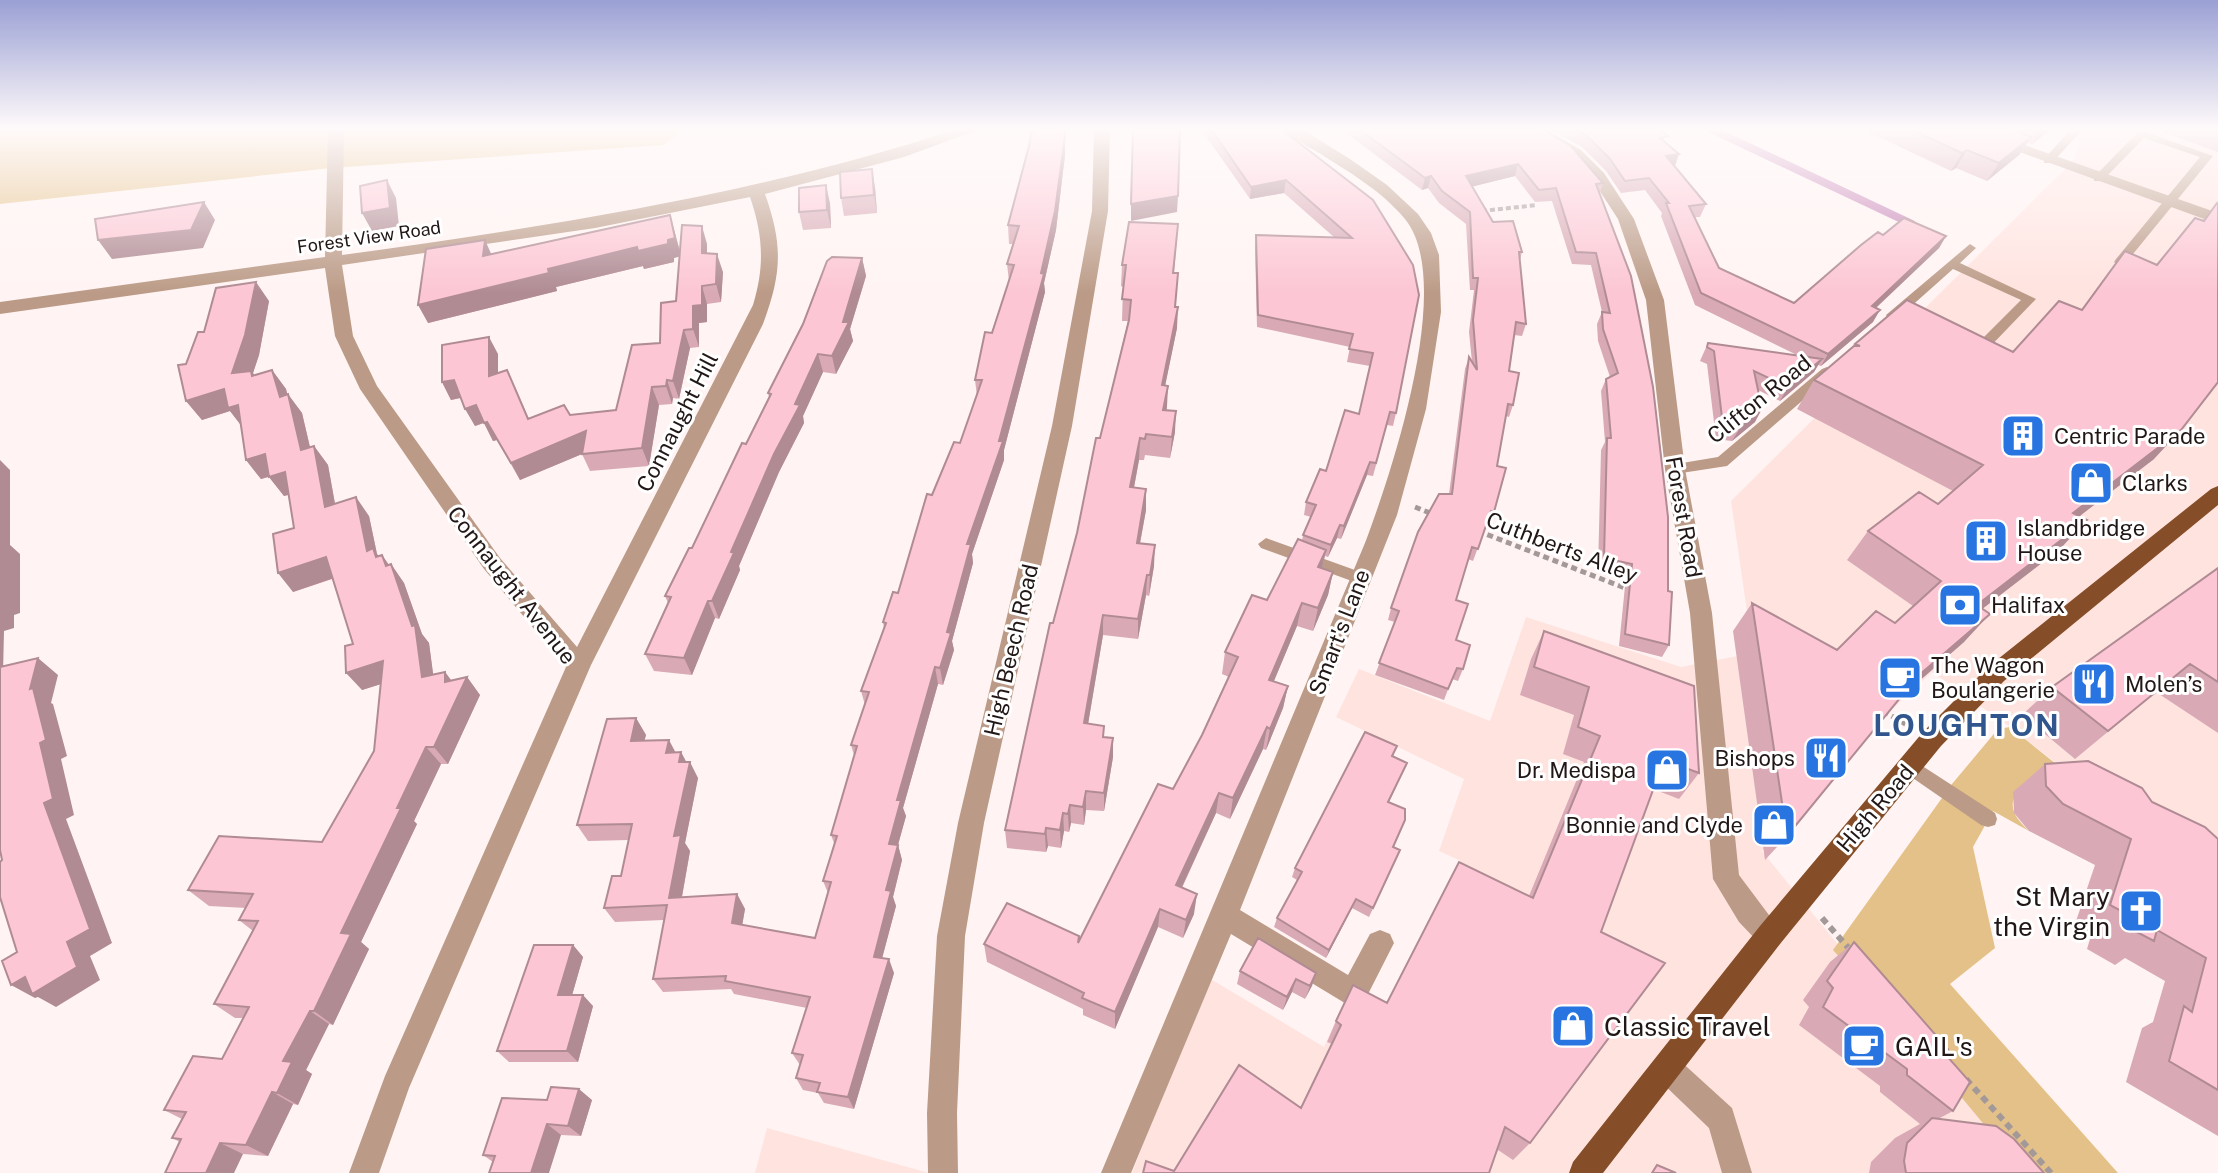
<svg xmlns="http://www.w3.org/2000/svg" width="2218" height="1173" font-family="'Public Sans',sans-serif">
  <rect width="100%" height="100%" fill="#fff4f3"/>
  <path fill="#ffe3df" d="M2081 129H2218V889L2010 727 1932 672 1889 712 1772 852 1761 850 2024 1173H1132L1209 978 1324 1047 1344 1002 1377 1021 1461 861 1439 851 1464 779 1336 717 1359 669 1490 721 1526 617 1681 667 1753 653 1731 501 2075 159Z
    M767 1128 929 1173H755Z"/>
  <path fill="#e4c188" d="M0 129H683L664 145 331 168 0 204Z
    M2010 727 2167 853 2016 794C2007 809 2018 820 2029 831L1993 811 1973 847 1995 948 1950 984 2118 1173H2024L1915 1041 1833 950 1952 784 1998 729Z"/>
  <g fill="none" stroke-linecap="round" stroke-linejoin="round">
    <path stroke="#c683b6" stroke-width="8" d="M1711 129 1912 224"/>
    <path stroke="#a39998" stroke-width="4" stroke-dasharray="5 3" stroke-linecap="butt" d="M1482 211 1537 205"/>
    <path stroke="#a39998" stroke-width="5" stroke-dasharray="6 4" stroke-linecap="butt" d="M1415 507 1435 515
      M1478 531 1630 590
      M1883 711 1909 726"/>
    <path stroke="#a39998" stroke-width="6" stroke-dasharray="7 5" stroke-linecap="butt" d="M1822 918 1852 952
      M1966 1079 2051 1173"/>
    <path fill="#bb9b87" fill-rule="evenodd" d="M2071 129H2083L2052 163H2044V159Z
      M2142 131 2213 156 2124 265 2120 266 2114 262 2116 259 2200 157 2144 138 2102 181H2094V177L2138 132Z
      M1970 244 1976 248 1960 263 2036 299 1982 355 1977 356 1966 352V346H1975L2021 300 1953 269 1898 318H1888L1886 315Z
      M1827 367 1834 372 1832 375 1727 466 1675 474 1670 473 1668 469 1670 465 1718 457 1822 369Z
      M1266 538 1366 574 1368 578 1366 582 1360 584 1261 548 1258 544Z
      M1910 758 1995 813 1997 819 1995 825 1988 827 1981 825 1904 772 1901 766 1904 760Z"/>
    <path fill="#bb9b87" fill-rule="evenodd" d="M328 129H344L342 255C550 226 756 195 957 129H980L904 157 765 194C783 245 782 273 763 324L591 665 409 1088 379 1173H349L385 1076 566 667 484 569 360 389 335 336 325 268 0 314V302L325 257ZM750 197C763 235 765 266 753 305L577 647 500 558 377 386 353 336 342 265 595 228Z
      M1094 129H1110L1108 211 1072 426 984 823 965 936 957 1113 958 1173H928L927 1113 937 936 958 823 1052 426 1092 211Z
      M1283 129H1302L1350 159 1387 185 1418 214 1431 233 1439 255 1441 312 1426 409 1397 515 1240 910 1348 975 1370 934 1380 930 1390 934 1394 943 1363 1004 1353 1008 1231 934 1131 1173H1101L1365 543C1391 474 1456 282 1405 219 1382 191 1349 172 1319 153 1307 146 1293 139 1283 129Z
      M1956 129H1979L2218 213V224Z"/>
    <path fill="#bb9b87" fill-rule="evenodd" d="M1525 129H1544L1581 150 1604 173 1634 219 1664 300 1685 469 1712 613 1739 875 1784 935 1780 944 1770 948 1760 944 1739 922 1713 879 1690 613 1665 469 1646 300 1618 219 1592 179 1569 156Z
      M1667 1053 1677 1058 1732 1108 1752 1173H1722L1709 1128 1657 1078 1652 1068 1657 1058Z"/>
    <path fill="#854e28" fill-rule="evenodd" d="M2218 486V505L2004 681 1941 746 1780 944 1603 1173H1569L1573 1162 1760 926 1923 732 1988 667 2211 489Z"/>
  </g>
  <path fill="#d9aab6" d="M1064 129 1065 155 1056 230 1044 283 1045 292 1004 450V460L972 554 973 563 952 641 954 650 943 685 938 684 903 808 906 816 898 845 902 860 893 897 896 906 882 958 894 973 854 1109 824 1103 818 1093 803 1090 796 1078 800 1065 792 1053 807 1008 734 994 731 989 663 992 653 979 664 920 615 922 604 908 621 876 629 840 588 841 577 825 636 718 646 735 644 741 676 752H681L686 762 698 778 685 843 690 851 682 897 737 894 745 909 742 925 815 938 828 893 823 881 834 843 831 835 854 755 851 745 865 705 861 691 884 628 883 622 898 593 932 495 960 443 977 396 975 380 1009 281 1007 264 1013 244H1009L1008 225Z
    M1201 129H1281L1373 200 1396 413 1393 426 1387 425 1373 476 1367 475 1341 539 1337 538 1328 557 1325 556 1322 568 1333 572 1328 595 1313 631 1297 626 1274 681 1288 686 1283 708 1266 750 1263 749 1230 819 1216 813 1182 888 1194 914 1183 938 1158 927 1115 1029 1083 1015V1009L987 962 984 944 1079 936V941L1173 789 1202 735 1229 677 1222 674 1225 652 1267 600 1302 541 1303 535 1311 517 1304 515 1306 502 1326 471 1359 414 1370 366 1347 362 1350 347 1257 327 1255 248 1256 235 1335 238 1284 193 1250 199Z
    M1341 129H1542L1603 183 1600 193 1669 645 1662 657 1619 646 1626 576 1598 570 1601 450 1605 442 1601 391 1606 379 1610 377 1598 341 1597 324 1602 312 1591 265 1572 264 1552 201 1535 202 1515 176 1472 186 1493 222 1522 252 1520 260 1526 324 1522 336 1514 335 1509 371 1513 405 1509 417 1506 416 1497 466 1494 512 1490 524 1487 523 1473 561 1468 559 1456 600V640L1463 669 1458 681 1452 679 1444 700 1375 675 1395 622 1388 620 1391 608 1449 494 1465 369 1469 357 1472 362 1469 332 1474 290H1470L1466 224 1439 203 1428 188 1422 190Z
    M1550 129H1658L1666 143 1674 166 1706 204 1700 217H1694L1719 268 1794 303 1883 235 1946 236 1939 248 1876 308 1873 322 1821 366 1818 365 1814 372 1780 401 1758 390 1755 422 1732 441 1716 439 1707 364 1700 361 1708 343 1799 356 1695 305 1661 216 1662 213 1645 190 1621 193 1606 171 1582 147Z
    M1862 129H2051L2032 144 2027 143 2019 155 1987 181 1956 168 1951 171Z
    M2165 129H2218V152L2163 132Z
    M875 187 877 213 844 216 841 198Z
    M830 203 831 228 803 230 799 212Z
    M2217 203 2154 459 2079 516 2060 549 1982 609 1964 642 1901 696 1787 836 1765 860 1733 631 1752 603 1837 650 1895 623 1913 606 1847 560 1868 531 1938 504 1953 491 1797 409 1814 380 1855 344 2013 352 2081 310 2125 251 2157 265 2202 221Z
    M670 215 680 251 707 244V254L723 272 721 302 707 304V322L699 323V347L690 348 679 399 673 398 672 404 659 405 649 466 590 471 582 454 520 480 497 440 493 441 484 423 475 426 461 398 451 400 442 382 498 354V373L515 387 529 419 616 410 660 343 676 301 680 256 674 258V262L644 269 643 266 556 287 557 291 428 323 491 254Z
    M1178 224 1174 273 1177 328 1165 385 1167 410 1175 432 1170 458 1145 455 1144 460H1139L1134 488 1146 489V510L1140 544 1154 566 1149 596 1146 595 1138 639 1103 635 1088 724 1104 737 1113 757 1104 811 1086 810 1084 825 1071 823 1069 832 1064 831 1061 848 1048 846 1046 852 1007 848 1005 830 1053 623 1077 533 1128 321H1122L1123 287 1121 286 1122 265Z
    M862 258 866 276 850 329 853 341 836 374 823 372 803 416 804 423 779 472 739 566 740 570 719 619 715 618 692 675 654 671 645 654 668 603 665 596 692 548 746 444 769 397 768 393Z
    M269 301 259 355 253 373 254 375 272 370 286 389 287 394 302 413 310 447 314 446 328 465 335 504 369 516 377 554 379 556 382 555 389 565 391 564 404 583 422 634 429 643 433 675 445 672 452 681 467 677 480 695 448 764H441L414 821 417 824 361 942 369 949 333 1025 329 1024 306 1070 312 1074 298 1105 293 1104 268 1156 243 1154 180 1142 172 1138 182 1119 164 1110 222 1059 243 1018H235L214 1004 253 931 239 920 246 908 209 906 188 890 322 842 374 751 381 684 362 690 353 644 332 579 293 592 294 528 289 495 284 496 269 477 261 479 246 460 241 425 230 411 202 420 186 401V364L204 332Z
    M2218 568V733L2156 692 2075 759 2022 715 2052 687Z
    M1544 631 1699 773 1679 799 1653 789 1601 932 1530 1143 1513 1160 1498 1150 1174 1171 1301 1108 1332 1044 1327 1042 1336 1021 1387 1003 1529 896 1584 762 1563 754 1574 715 1520 695 1531 659Z
    M1397 746 1393 756 1407 763 1389 802 1393 847 1396 860 1369 917 1352 908 1326 958 1274 927 1277 918 1297 880 1292 877 1295 868Z
    M2045 764 2152 802 2218 839V1136L2126 1082 2142 1028 2153 1022 2165 981 2125 958 2115 965 2087 949 2090 939 2073 930 2095 865 2029 831 2014 813 2013 792Z
    M1854 942 1945 1054 1953 1111 1938 1119 2044 1173H1869L1871 1162 1895 1138 1920 1124 1880 1092V1086L1799 1025 1809 1007 1803 1000 1830 962Z
    M573 945 583 957 572 995 593 1006 578 1062H509L497 1051Z
    M1240 971 1316 973 1305 999 1292 992 1283 1010 1237 984Z
    M547 1100H592L581 1136 561 1135 493 1162 483 1155Z"/>
  <path fill="#b08b94" d="M2042 129H2051L2032 144Z
    M1065 136V155L1056 230 1044 283 1045 292 1004 450V460L972 554 973 563 952 641 954 650 943 685 940 668 947 632 967 544 999 441 1041 273Z
    M2031 137 2019 155 1987 181 1999 163Z
    M1967 150 1956 168 1951 171 1962 153Z
    M1679 154 1675 166 1666 156Z
    M1518 164 1515 176 1463 189 1466 176Z
    M872 169 875 187 877 213 874 195Z
    M1431 176 1428 188 1422 190 1425 178Z
    M387 180 396 198 399 226 372 231 362 213Z
    M1286 180 1284 193 1250 199 1251 187Z
    M826 185 830 203 831 228 827 210Z
    M1178 196 1177 212 1131 221V204Z
    M204 202 215 220 203 248 112 259 98 240Z
    M670 215 681 256 674 258V262L644 269 643 266 556 287 557 291 428 323 418 305 548 269Z
    M702 226 707 244V271L702 253Z
    M1946 236 1939 248 1865 318 1872 306Z
    M485 240 493 258 483 256Z
    M717 254 723 272 721 302 716 284Z
    M862 258 866 276 850 329 853 341 836 374 832 356Z
    M256 282 269 301 259 355 253 373 265 390 232 373Z
    M702 286 707 304V322L699 323V347L693 329V306Z
    M1178 307 1177 328 1161 406 1162 385Z
    M1880 310 1873 322 1821 366 1828 354Z
    M684 330 690 348 679 399 673 381Z
    M489 337 498 354V393L489 376Z
    M818 354 823 372 803 416 804 423 779 472 739 566 740 570 719 619 712 601 731 552 795 404Z
    M1822 359 1814 372 1780 401 1788 387Z
    M272 370 286 389 293 415 288 394 302 413 315 469 301 450 280 397Z
    M454 380 464 397 451 400 442 382Z
    M667 380 673 398 672 404 666 386Z
    M1168 386 1167 407 1162 431 1163 410Z
    M652 387 659 405 649 466 642 448Z
    M224 389 238 405 243 428 230 411 202 420 186 401Z
    M476 405 486 422 475 426 465 409Z
    M1762 409 1755 422 1732 441 1740 428Z
    M1176 411 1175 432 1170 458 1172 437Z
    M487 422 497 440 493 441 484 423Z
    M2181 430 2154 459 2046 542 2073 513Z
    M586 431 594 449 520 480 511 463Z
    M1140 438 1139 460 1130 508V487Z
    M314 446 328 465 339 526 325 507Z
    M265 454 280 473 261 479 246 460Z
    M0 460 10 470V545L20 554V613L14 615V628L4 631 3 674 0 675Z
    M1370 462 1367 475 1341 539 1344 526Z
    M285 472 300 491 284 496 269 477Z
    M1146 489V510L1136 564 1137 543Z
    M356 497 369 516 377 554 387 567 367 551Z
    M2087 520 2060 549 1951 633 1977 605Z
    M1340 525 1337 538 1328 557 1331 545Z
    M1155 545 1154 566 1149 596 1150 575Z
    M1326 550 1321 573 1318 567Z
    M382 555 393 571 391 564 404 583 422 634 429 643 436 695 422 677 412 626Z
    M326 557 340 576 293 592 278 573Z
    M1333 572 1328 595 1313 631 1318 608Z
    M1147 575 1146 595 1138 639V619Z
    M708 601 715 618 692 675 684 658Z
    M1302 603 1297 626 1265 702 1269 680Z
    M1990 614 1964 642 1893 704 1918 676Z
    M1103 615V635L1085 742 1084 723Z
    M38 658 58 675 51 703 53 704 67 756 61 759 74 815 66 819 112 943 90 956 100 980 56 1007 38 997 35 998 11 985 67 942 44 803 40 743 30 689Z
    M383 661 397 679 362 690 346 673Z
    M935 667 938 684 903 808 906 816 894 859 889 844 897 800Z
    M445 672 458 690 467 677 480 695 448 764 434 747Z
    M1288 686 1283 708 1266 750 1270 729Z
    M636 718 646 735 640 758 631 741Z
    M1267 727 1263 749 1230 819 1233 798Z
    M1113 738V757L1104 811V793Z
    M669 740 678 757 666 753Z
    M426 747 441 764 414 821 417 824 361 942 369 949 333 1025 314 1011 341 933 397 808Z
    M681 752 689 767 690 762 698 778 685 843 690 851 679 913 669 898 679 762Z
    M1086 791V810L1084 825 1083 807Z
    M1219 793 1216 813 1174 904 1176 885Z
    M1070 805 1071 823 1069 832 1068 814Z
    M1063 813 1064 831 1061 848 1060 830Z
    M1046 828 1048 846 1046 852 1045 834Z
    M898 845 902 860 893 897 896 906 879 970 874 957 886 890Z
    M737 894 745 909 740 938 732 923Z
    M1197 894 1194 914 1183 938 1186 920Z
    M1356 899 1352 908 1326 958 1329 950Z
    M1160 909 1158 927 1115 1029V1012Z
    M573 945 583 957 569 1006 558 995Z
    M889 959 894 973 854 1109 848 1097Z
    M1316 973 1312 986 1305 999 1310 986Z
    M1296 979 1292 992 1283 1010 1287 997Z
    M583 995 593 1006 578 1062 567 1051Z
    M310 1011 329 1024 306 1070 312 1074 298 1105 277 1093 283 1061Z
    M579 1089 592 1100 581 1136 568 1126Z
    M272 1092 293 1104 268 1156 246 1145Z
    M547 1124 561 1135 549 1173H531Z
    M220 1143 243 1154 234 1173H206Z"/>
  <path fill="#fcc6d4" stroke="#b08b94" stroke-width="2" d="M1032 129H1064L1065 136 1055 211 1041 273 1044 274 999 441H1003L967 544H971L947 632 951 633 940 668 935 667 897 800H901L889 844 898 845 886 890 891 891 874 957 889 959 848 1097 817 1092 820 1083 796 1078 803 1055 792 1053 810 997 725 981 726 976 653 979 667 905 604 908 612 876H621L632 824 577 825 607 719 636 718 631 741 669 740 666 753 681 752 679 762H690L674 836 681 835 669 898 737 894 732 923 815 938 831 882 823 881 837 836 831 835 857 746 851 745 869 692 861 691 886 623 883 622 893 592 898 593 927 494 932 495 954 442 960 443 982 380H975L985 332 992 333 1014 265 1007 264 1019 226 1008 225 1029 146Z
    M1133 129H1180L1178 196 1131 204Z
    M1211 129H1281L1373 200 1413 265 1419 295 1396 413 1390 412 1376 463 1370 462 1344 526 1340 525 1331 545 1303 535 1316 505 1306 502 1320 469 1326 471 1345 410 1359 414 1373 353 1349 349 1353 334 1258 315 1256 235 1352 238 1286 180 1251 187Z
    M1359 129H1542L1571 146 1603 183 1596 184 1631 276 1653 387 1668 517V591L1672 592 1669 645 1625 634 1632 564 1604 558 1607 438H1611L1606 379 1618 373 1603 329 1602 312 1610 313 1596 253 1576 252 1556 188 1539 190 1518 164 1466 176 1493 222 1513 221 1522 252H1519L1526 324 1516 322 1509 371 1519 373 1513 405 1508 404 1497 466 1506 468 1494 512 1491 511 1478 549 1472 547 1456 600 1468 604 1456 640 1470 645 1463 669 1457 668 1448 689 1379 663 1399 611 1391 608 1418 532 1439 494H1452L1469 357 1477 370 1473 320 1478 278H1473L1470 212 1442 191 1431 176 1425 178Z
    M1575 129H1658L1668 136 1660 138 1679 154 1666 156 1706 204 1689 206 1719 268 1794 303 1861 245 1878 232 1883 235 1904 218 1946 236 1872 306 1880 310 1828 354 1701 293 1666 203H1669L1649 178 1625 181 1610 159 1586 135Z
    M1910 129H2011L2031 137 1999 163 1967 150 1962 153Z
    M872 169 874 195 841 198 840 172Z
    M387 180 390 208 362 213 360 186Z
    M826 185 827 210 799 212V188Z
    M204 202 191 230 98 240 95 219Z
    M2217 203 2218 204V382L2181 430 2073 513 2087 520 1977 605 1990 614 1918 676 1787 836 1752 603 1837 650 1876 611 1895 623 1941 581 1868 531 1919 492 1938 504 1983 465 1814 380 1854 346H1860L1855 344 1907 300 2013 352 2059 301 2082 310 2125 251 2157 265 2195 218 2204 221Z
    M670 215 675 238 668 240V244L638 251 637 247 548 269 549 273 418 305 426 249 485 240 483 256Z
    M1129 222 1178 224 1173 273H1178L1175 307H1178L1162 385 1168 386 1163 410 1176 411 1172 437 1146 434 1145 439 1140 438 1130 487 1146 489 1137 543 1155 545 1150 575H1147L1138 619 1103 615 1084 723 1104 726 1103 737 1113 738 1104 793 1086 791 1083 807 1070 805 1068 814 1063 813 1060 830 1046 828 1045 834 1005 830 1050 623H1053L1077 533 1096 438H1100L1129 320 1131 300 1122 299 1126 265H1122Z
    M682 225 702 226V253L717 254 716 284 702 286V305L693 306V329L684 330 673 381 667 380 666 386 652 387 642 448 582 454 586 431 511 463 487 422 484 423 476 405 465 409 454 380 442 382V345L489 337V376L507 370 528 419 564 405 570 415 616 410 632 345 660 343 661 303 676 301Z
    M832 257 862 258 843 322H849L832 356 818 354 795 404 800 405 774 454 731 552 734 553 712 601H708L684 658 645 654 671 597 665 596 689 548H692L742 443 746 444 771 394 768 393 803 324 827 261Z
    M256 282 245 335 232 373 251 371 252 376 272 370 280 397 288 394 301 450 314 446 325 507 356 497 367 551 373 548 376 557 382 555 386 566 391 564 412 626 415 625 422 677 445 672V682L467 677 434 747H426L397 808H401L341 933 351 934 314 1011H310L283 1061 292 1062 277 1093 272 1092 246 1145 220 1143 206 1173H165L181 1139 172 1138 186 1112 164 1110 193 1056 222 1059 249 1007 214 1004 258 921 239 920 253 894 188 890 219 836 322 842 374 751 383 661 346 673 345 646 353 644 326 557 278 573 273 534 294 528 285 472 269 477 265 454 246 460 238 405 228 408 224 389 186 401 178 365 186 364 198 332H204L216 288Z
    M1708 343 1822 359 1788 387 1754 371 1762 409 1740 428 1723 426 1714 351 1707 347Z
    M0 537H1L0 596Z
    M1298 539 1326 550 1318 567 1333 572 1318 608 1302 603 1269 680 1288 686 1270 729 1267 727 1233 798 1219 793 1176 885 1197 894 1186 920 1160 909 1115 1012 1082 998 1084 993 984 944 1007 903 1079 936 1078 943 1158 784 1173 789 1202 735 1238 657 1225 652 1252 595 1267 600Z
    M2218 568V682L2190 664 2108 731 2052 687Z
    M1544 631 1694 686 1699 773 1664 760 1601 932 1665 963 1530 1143 1505 1127 1489 1173H1143L1146 1161 1174 1171 1239 1065 1301 1108 1341 1025 1336 1021 1353 985 1387 1003 1459 862 1533 898 1600 736 1578 727 1589 687 1534 667Z
    M38 658 30 689 33 688 46 740 40 743 53 799 44 803 90 929 67 942 77 967 32 994 25 977 11 985 2 961 17 952 0 897V862L2 860 0 850V667Z
    M1365 732 1397 746 1392 756 1407 763 1388 802 1405 809V820L1393 847 1400 850 1373 908 1356 899 1329 950 1277 918 1302 872 1295 868Z
    M2088 761 2142 788 2152 802 2205 827 2218 839V1090L2169 1061 2184 1006 2192 1012 2206 958 2157 930 2154 941 2125 926 2127 914 2110 905 2131 839 2063 804 2046 786 2045 764Z
    M1258 938 1316 973 1310 986 1296 979 1287 997 1240 971Z
    M1854 942 1948 1049 1945 1054 1970 1082 1953 1111 1907 1075V1069L1823 1007 1833 988 1827 981Z
    M534 945H573L558 995H583L567 1051H497Z
    M551 1087 579 1089 568 1126 547 1124 531 1173H489L495 1156 483 1155 502 1098 547 1100Z
    M1932 1118 1996 1126 2014 1139 2044 1173H1906L1904 1161 1907 1143Z
    M1657 1165 1676 1173H1652Z"/>
  <linearGradient id="sky" x2="0" y2="1"><stop stop-color="#9aa0d4"/><stop offset="0.44" stop-color="#fffafa"/><stop offset="1" stop-color="#fffafa" stop-opacity="0"/></linearGradient>
  <rect width="2218" height="293" fill="url(#sky)"/>
  <defs>
    <g id="building-square" transform="scale(2.3)"><rect x="-9" y="-9" width="18" height="18" rx="4" fill="#2875e1" stroke="#fff"/><path d="M-4-6H4V6H1V3H-1V6H-4ZM-2.5-4.3h1.7v1.8h-1.7ZM.8-4.3h1.7v1.8H.8ZM-2.5-1h1.7V.8h-1.7ZM.8-1h1.7V.8H.8Z" fill="#fff"/></g>
    <g id="shop-square" transform="scale(2.3)"><rect x="-9" y="-9" width="18" height="18" rx="4" fill="#2875e1" stroke="#fff"/><path d="M-5-2.5h2.3a2.7 3.5 0 0 1 5.4 0H5L5.5 6h-11ZM-1.5-2.5h3a1.5 2.3 0 0 0-3 0Z" fill="#fff"/></g>
    <g id="bank-square" transform="scale(2.3)"><rect x="-9" y="-9" width="18" height="18" rx="4" fill="#2875e1" stroke="#fff"/><path d="M-6-4H6V4H-6ZM0-2.3a2.3 2.3 0 1 0 0 4.6a2.3 2.3 0 1 0 0-4.6Z" fill="#fff"/></g>
    <g id="cafe-square" transform="scale(2.3)"><rect x="-9" y="-9" width="18" height="18" rx="4" fill="#2875e1" stroke="#fff"/><path d="M-5.5-4.5H6V0H3Q3 3.5 0 3.5H-2.5Q-5.5 3.5-5.5 0ZM3-3.2v2h1.7v-2ZM-6 4.5H4V6H-6Z" fill="#fff"/></g>
    <g id="restaurant-square" transform="scale(2.3)"><rect x="-9" y="-9" width="18" height="18" rx="4" fill="#2875e1" stroke="#fff"/><path d="M-5-6h1v4h1v-4h1v4h1v-4h1v5L-1.5 .5V6h-2V.5L-5-1ZM5-6V6H3V1.5H1.5Q1.5-4 5-6Z" fill="#fff"/></g>
    <g id="church-square" transform="scale(2.3)"><rect x="-9" y="-9" width="18" height="18" rx="4" fill="#2875e1" stroke="#fff"/><path d="M-1.2-6h2.4v3.5h3.3v2.4h-3.3V6h-2.4V-.1h-3.3v-2.4h3.3Z" fill="#fff"/></g>
  </defs>
  <g fill-rule="evenodd">
    <use href="#building-square" x="2023" y="436"/>
    <use href="#shop-square" x="2091" y="483"/>
    <use href="#building-square" x="1986" y="541"/>
    <use href="#bank-square" x="1960" y="605"/>
    <use href="#cafe-square" x="1900" y="678"/>
    <use href="#restaurant-square" x="2094" y="684"/>
    <use href="#restaurant-square" x="1826" y="758"/>
    <use href="#shop-square" x="1667" y="770"/>
    <use href="#shop-square" x="1774" y="825"/>
    <use href="#church-square" x="2141" y="911"/>
    <use href="#shop-square" x="1573" y="1026"/>
    <use href="#cafe-square" x="1864" y="1046"/>
  </g>
  <g text-anchor="middle" dominant-baseline="central" stroke-width="6" stroke-linejoin="round" paint-order="stroke">
    <g font-size="18" fill="#201716" stroke="#fff">
      <text transform="translate(369 237) rotate(-8)">Forest View Road</text>
    </g>
    <g font-size="22" fill="#201716" stroke="#fff">
      <text transform="translate(1759 399) rotate(-39)">Clifton Road</text>
      <text transform="translate(677 422) rotate(-63)">Connaught Hill</text>
      <text transform="translate(1684 517) rotate(80)">Forest Road</text>
      <text transform="translate(1562 547) rotate(21)">Cuthberts Alley</text>
      <text transform="translate(512 585) rotate(52)">Connaught Avenue</text>
      <text transform="translate(1339 632) rotate(-69)">Smart's Lane</text>
      <text transform="translate(1011 650) rotate(-77)">High Beech Road</text>
      <text transform="translate(1875 808) rotate(-50)">High Road</text>
    </g>
    <g font-size="22" fill="#201716" stroke="#fff" text-anchor="start">
      <text x="2054" y="436">Centric Parade</text>
      <text x="2122" y="483">Clarks</text>
      <text x="2017" y="528">Islandbridge<tspan x="2017" dy="25">House</tspan></text>
      <text x="1991" y="605">Halifax</text>
      <text x="1931" y="665">The Wagon<tspan x="1931" dy="25">Boulangerie</tspan></text>
      <text x="2125" y="684">Molen’s</text>
      <text x="1795" y="758" text-anchor="end">Bishops</text>
      <text x="1636" y="770" text-anchor="end">Dr. Medispa</text>
      <text x="1743" y="825" text-anchor="end">Bonnie and Clyde</text>
    </g>
    <g font-size="26" fill="#201716" stroke="#fff" text-anchor="start">
      <text x="2110" y="896" text-anchor="end">St Mary<tspan x="2110" dy="30">the Virgin</tspan></text>
      <text x="1604" y="1026">Classic Travel</text>
      <text x="1895" y="1046">GAIL's</text>
    </g>
    <g font-size="30" font-weight="bold" letter-spacing="2" fill="#31568d" stroke="#fff">
      <text x="1967" y="725">LOUGHTON</text>
    </g>
  </g>
</svg>
